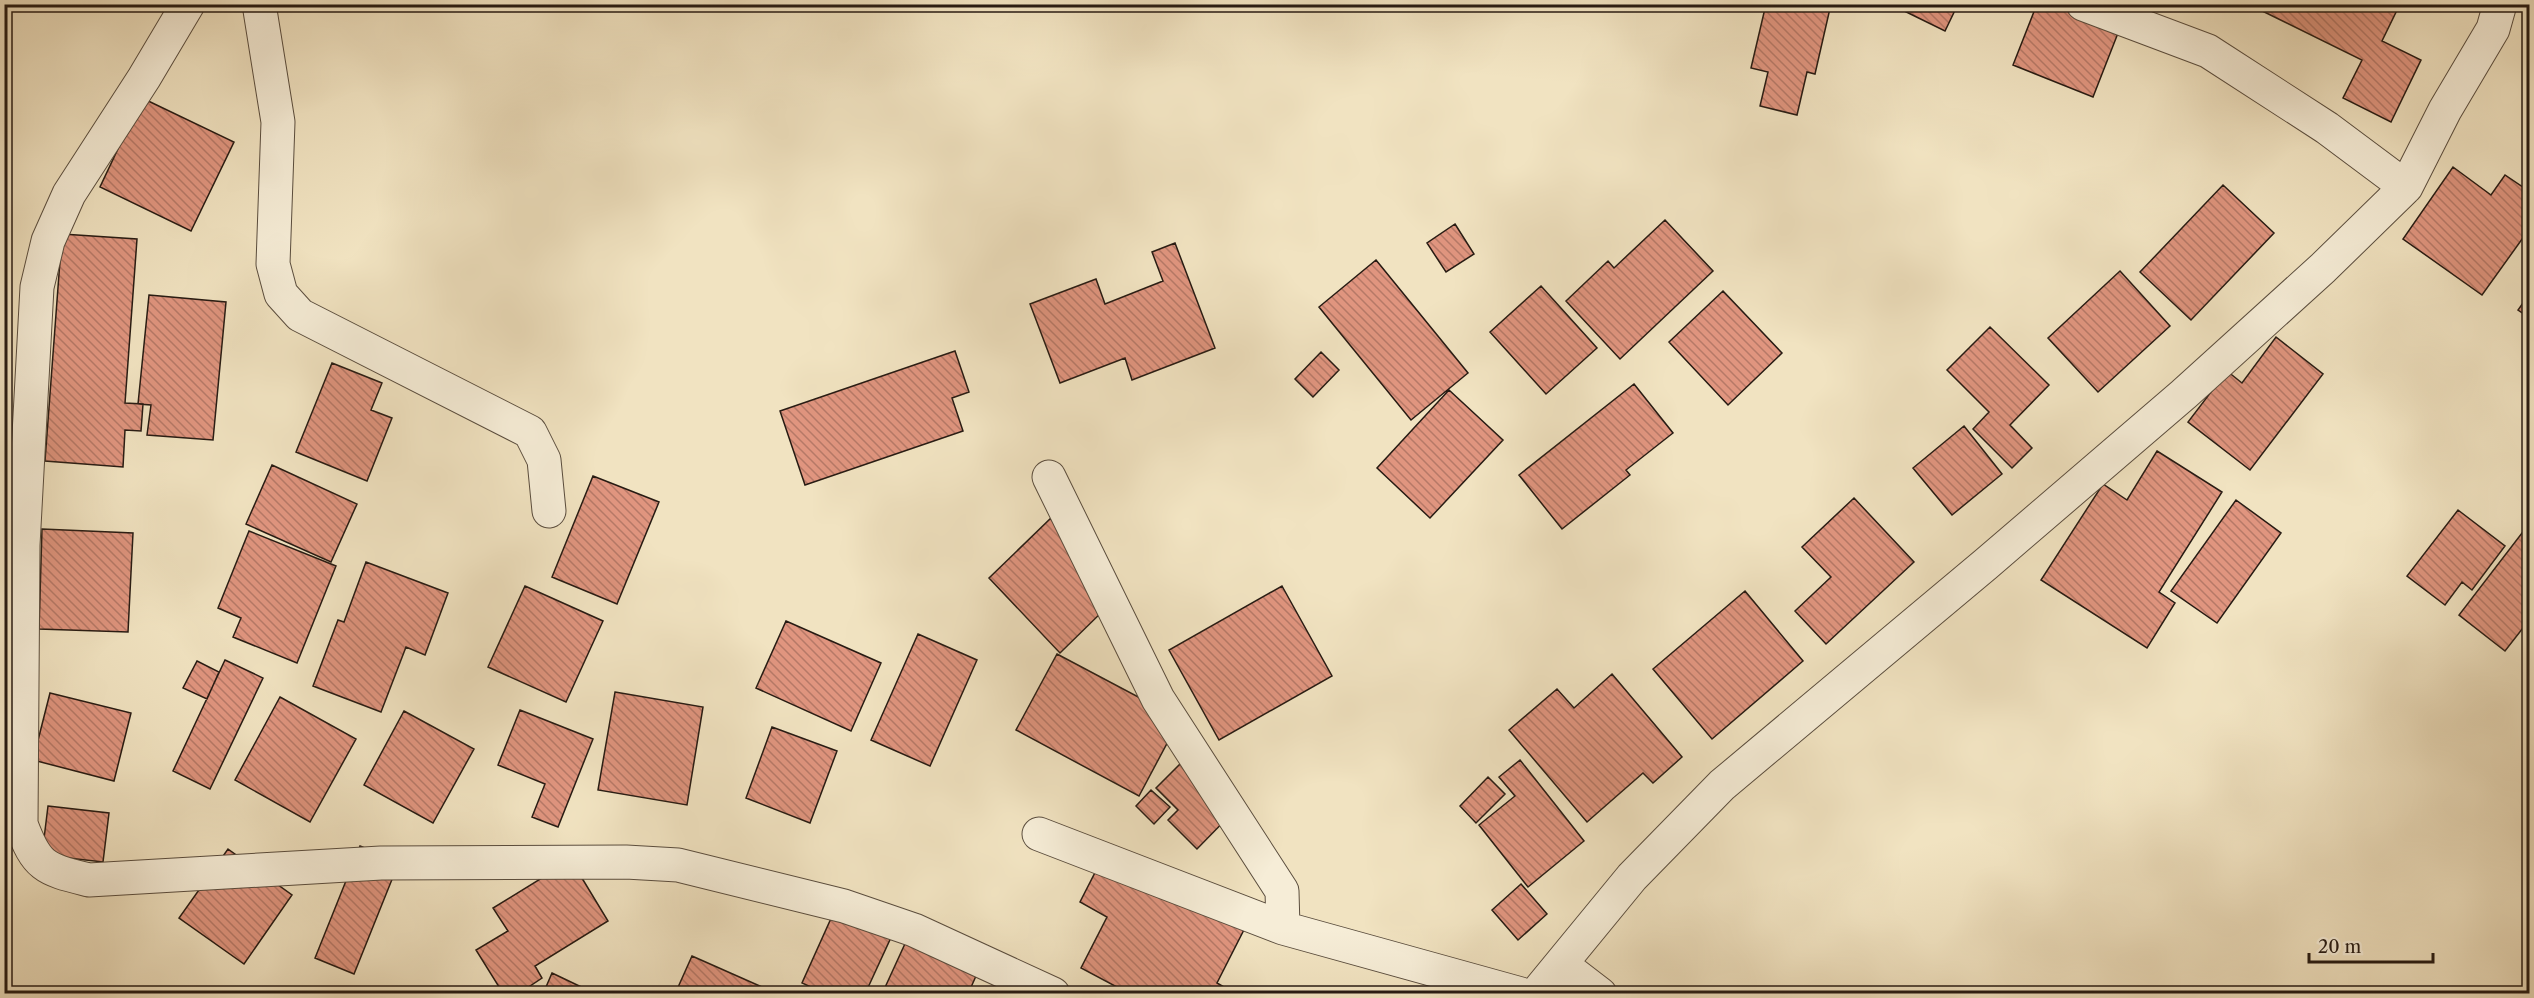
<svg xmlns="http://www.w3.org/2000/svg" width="2534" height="998" viewBox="0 0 2534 998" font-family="'Libre Caslon Text',serif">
	<defs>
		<pattern id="building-back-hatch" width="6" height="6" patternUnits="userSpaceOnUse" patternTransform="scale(1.5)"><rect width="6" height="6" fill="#e0957f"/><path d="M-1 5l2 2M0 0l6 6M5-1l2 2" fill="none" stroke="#b67967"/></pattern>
	</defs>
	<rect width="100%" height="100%" fill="#f1e3c1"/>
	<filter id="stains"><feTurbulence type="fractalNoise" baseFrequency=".00333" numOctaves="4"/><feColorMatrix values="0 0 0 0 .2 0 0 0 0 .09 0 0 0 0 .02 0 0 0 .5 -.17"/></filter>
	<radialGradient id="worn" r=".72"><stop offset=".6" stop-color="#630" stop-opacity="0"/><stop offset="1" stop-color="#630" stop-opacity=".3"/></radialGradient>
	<path fill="url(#building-back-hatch)" stroke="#271b13" stroke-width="1.5" d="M1766,4H1831L1815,74L1807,72L1797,115L1760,106L1768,72L1751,68Z
		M1890,4H1958L1945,31Z
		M2037,4H2059L2120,28L2093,97L2013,65Z
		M2248,4H2400L2382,41L2421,60L2391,122L2343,98L2362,60Z
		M142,98L234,142L191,231L100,187Z
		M2453,167L2491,195L2505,175L2530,192V228L2482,295L2403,239Z
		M2223,185L2274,233L2191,320L2140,272Z
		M1665,220L1713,271L1620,359L1566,301L1608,261L1614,268Z
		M1455,224L1474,254L1446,272L1427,243Z
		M62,234L137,239L125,403L143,404L141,431L125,430L123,467L45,461Z
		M1175,243L1215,348L1132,380L1125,358L1060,383L1030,304L1096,279L1105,304L1163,281L1152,252Z
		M1376,260L1468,373L1411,420L1319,307Z
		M2120,271L2170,326L2098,392L2048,338Z
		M1541,286L1597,348L1546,394L1490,332Z
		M1723,291L1782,353L1728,405L1669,342Z
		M2530,293V318L2518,310Z
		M149,295L226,302L213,440L147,435L151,405L138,404Z
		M1990,327L2049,385L2010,425L2032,448L2012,468L1973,429L1989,412L1947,370Z
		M2276,337L2323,374L2250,470L2188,422L2227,371L2242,383Z
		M955,351L969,392L952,398L963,431L805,485L780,411Z
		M1321,352L1339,370L1313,397L1295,379Z
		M332,363L382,383L371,410L392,418L367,481L296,452Z
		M1634,384L1673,433L1626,470L1630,475L1562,529L1519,475Z
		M1449,390L1503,440L1430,518L1377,468Z
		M1964,426L2002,474L1952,515L1913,468Z
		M2157,451L2222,492L2159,592L2175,603L2147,648L2041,580L2103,484L2127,500Z
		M272,465L357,504L331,562L246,524Z
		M593,476L659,502L617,604L552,577Z
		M1854,498L1914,562L1826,644L1795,611L1831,577L1802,547Z
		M2236,500L2281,533L2217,623L2171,591Z
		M2458,510L2505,546L2472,590L2462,582L2445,605L2407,576Z
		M1051,518L1105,609L1060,653L989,578Z
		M42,529L133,533L128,632L39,629Z
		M249,531L336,566L297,663L233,637L241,618L218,608Z
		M2522,533L2530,539V619L2505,651L2459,615Z
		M366,562L448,593L425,655L406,647L381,712L313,686L338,620L344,622Z
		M525,586L603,621L566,702L488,667Z
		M1282,586L1332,676L1219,740L1169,650Z
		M1745,591L1803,661L1712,739L1653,669Z
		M786,621L881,663L851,731L756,688Z
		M918,634L977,660L930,766L871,740Z
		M1057,654L1180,719L1139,796L1016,730Z
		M225,660L263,678L210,789L173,771Z
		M197,661L219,672L207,699L183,688Z
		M1612,674L1682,757L1653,783L1643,773L1587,822L1509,730L1557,689L1574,708Z
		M615,692L703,707L687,805L598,790Z
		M50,693L131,713L114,781L33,760Z
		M280,697L356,739L310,822L235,780Z
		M520,710L593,739L558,827L532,817L545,784L498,765Z
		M404,711L474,749L433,823L364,785Z
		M772,727L837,751L810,823L746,798Z
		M1187,757L1238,807L1197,849L1168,820L1178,810L1156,788Z
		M1520,760L1584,841L1528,887L1479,825L1515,796L1499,777Z
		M1488,777L1505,794L1476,823L1460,806Z
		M1151,790L1170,807L1154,824L1136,806Z
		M48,806L109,813L103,862L42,855Z
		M360,846L399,862L354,974L315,958Z
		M228,849L292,895L244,964L179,918Z
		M1102,859L1252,914L1217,983L1236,994H1150L1136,987L1133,994H1130L1081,968L1107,917L1080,902Z
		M571,860L608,921L535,966L542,978L518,994H495L501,990L476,950L508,931L493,908Z
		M1521,884L1547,914L1518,940L1492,910Z
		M842,894L899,920L865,994H826L802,983Z
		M909,935L980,967L968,994H882Z
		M692,956L771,991L770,994H675Z
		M552,973L596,994H543Z"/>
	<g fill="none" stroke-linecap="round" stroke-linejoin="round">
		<g stroke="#5a4d3e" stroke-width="35">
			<path id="minor" d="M188,4L144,78L69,194L48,241L37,287L23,545L21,824C37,868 45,869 89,880L381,863L626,862L678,865L844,906L914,930L1053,994
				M259,4L278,122L273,264L281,294L300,315L530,432L544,460L549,511
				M2083,4L2208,51L2327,128L2406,187L2445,110L2493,29L2500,4
				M1049,477L1158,699L1282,891L1283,928
				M1039,834L1283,928L1521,994
				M1561,964L1600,994
				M1536,994L1632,877L1722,785L1986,564L2184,394L2323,268L2406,187"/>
		</g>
		<use href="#minor" stroke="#f6edd7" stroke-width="33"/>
	</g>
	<rect width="2534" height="998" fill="none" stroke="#f1e3c1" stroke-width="24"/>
	<rect x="6" y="6" width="2522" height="986" fill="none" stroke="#271b13" stroke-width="3"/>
	<rect x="12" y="12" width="2510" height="974" fill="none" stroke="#271b13" stroke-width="1.5"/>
	<path d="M2309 953v9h124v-9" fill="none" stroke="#271b13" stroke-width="3"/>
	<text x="2318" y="953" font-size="18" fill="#271b13" stroke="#f6edd7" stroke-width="4.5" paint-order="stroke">20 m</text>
	<rect width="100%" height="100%" filter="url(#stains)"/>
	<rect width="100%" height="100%" fill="url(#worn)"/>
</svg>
